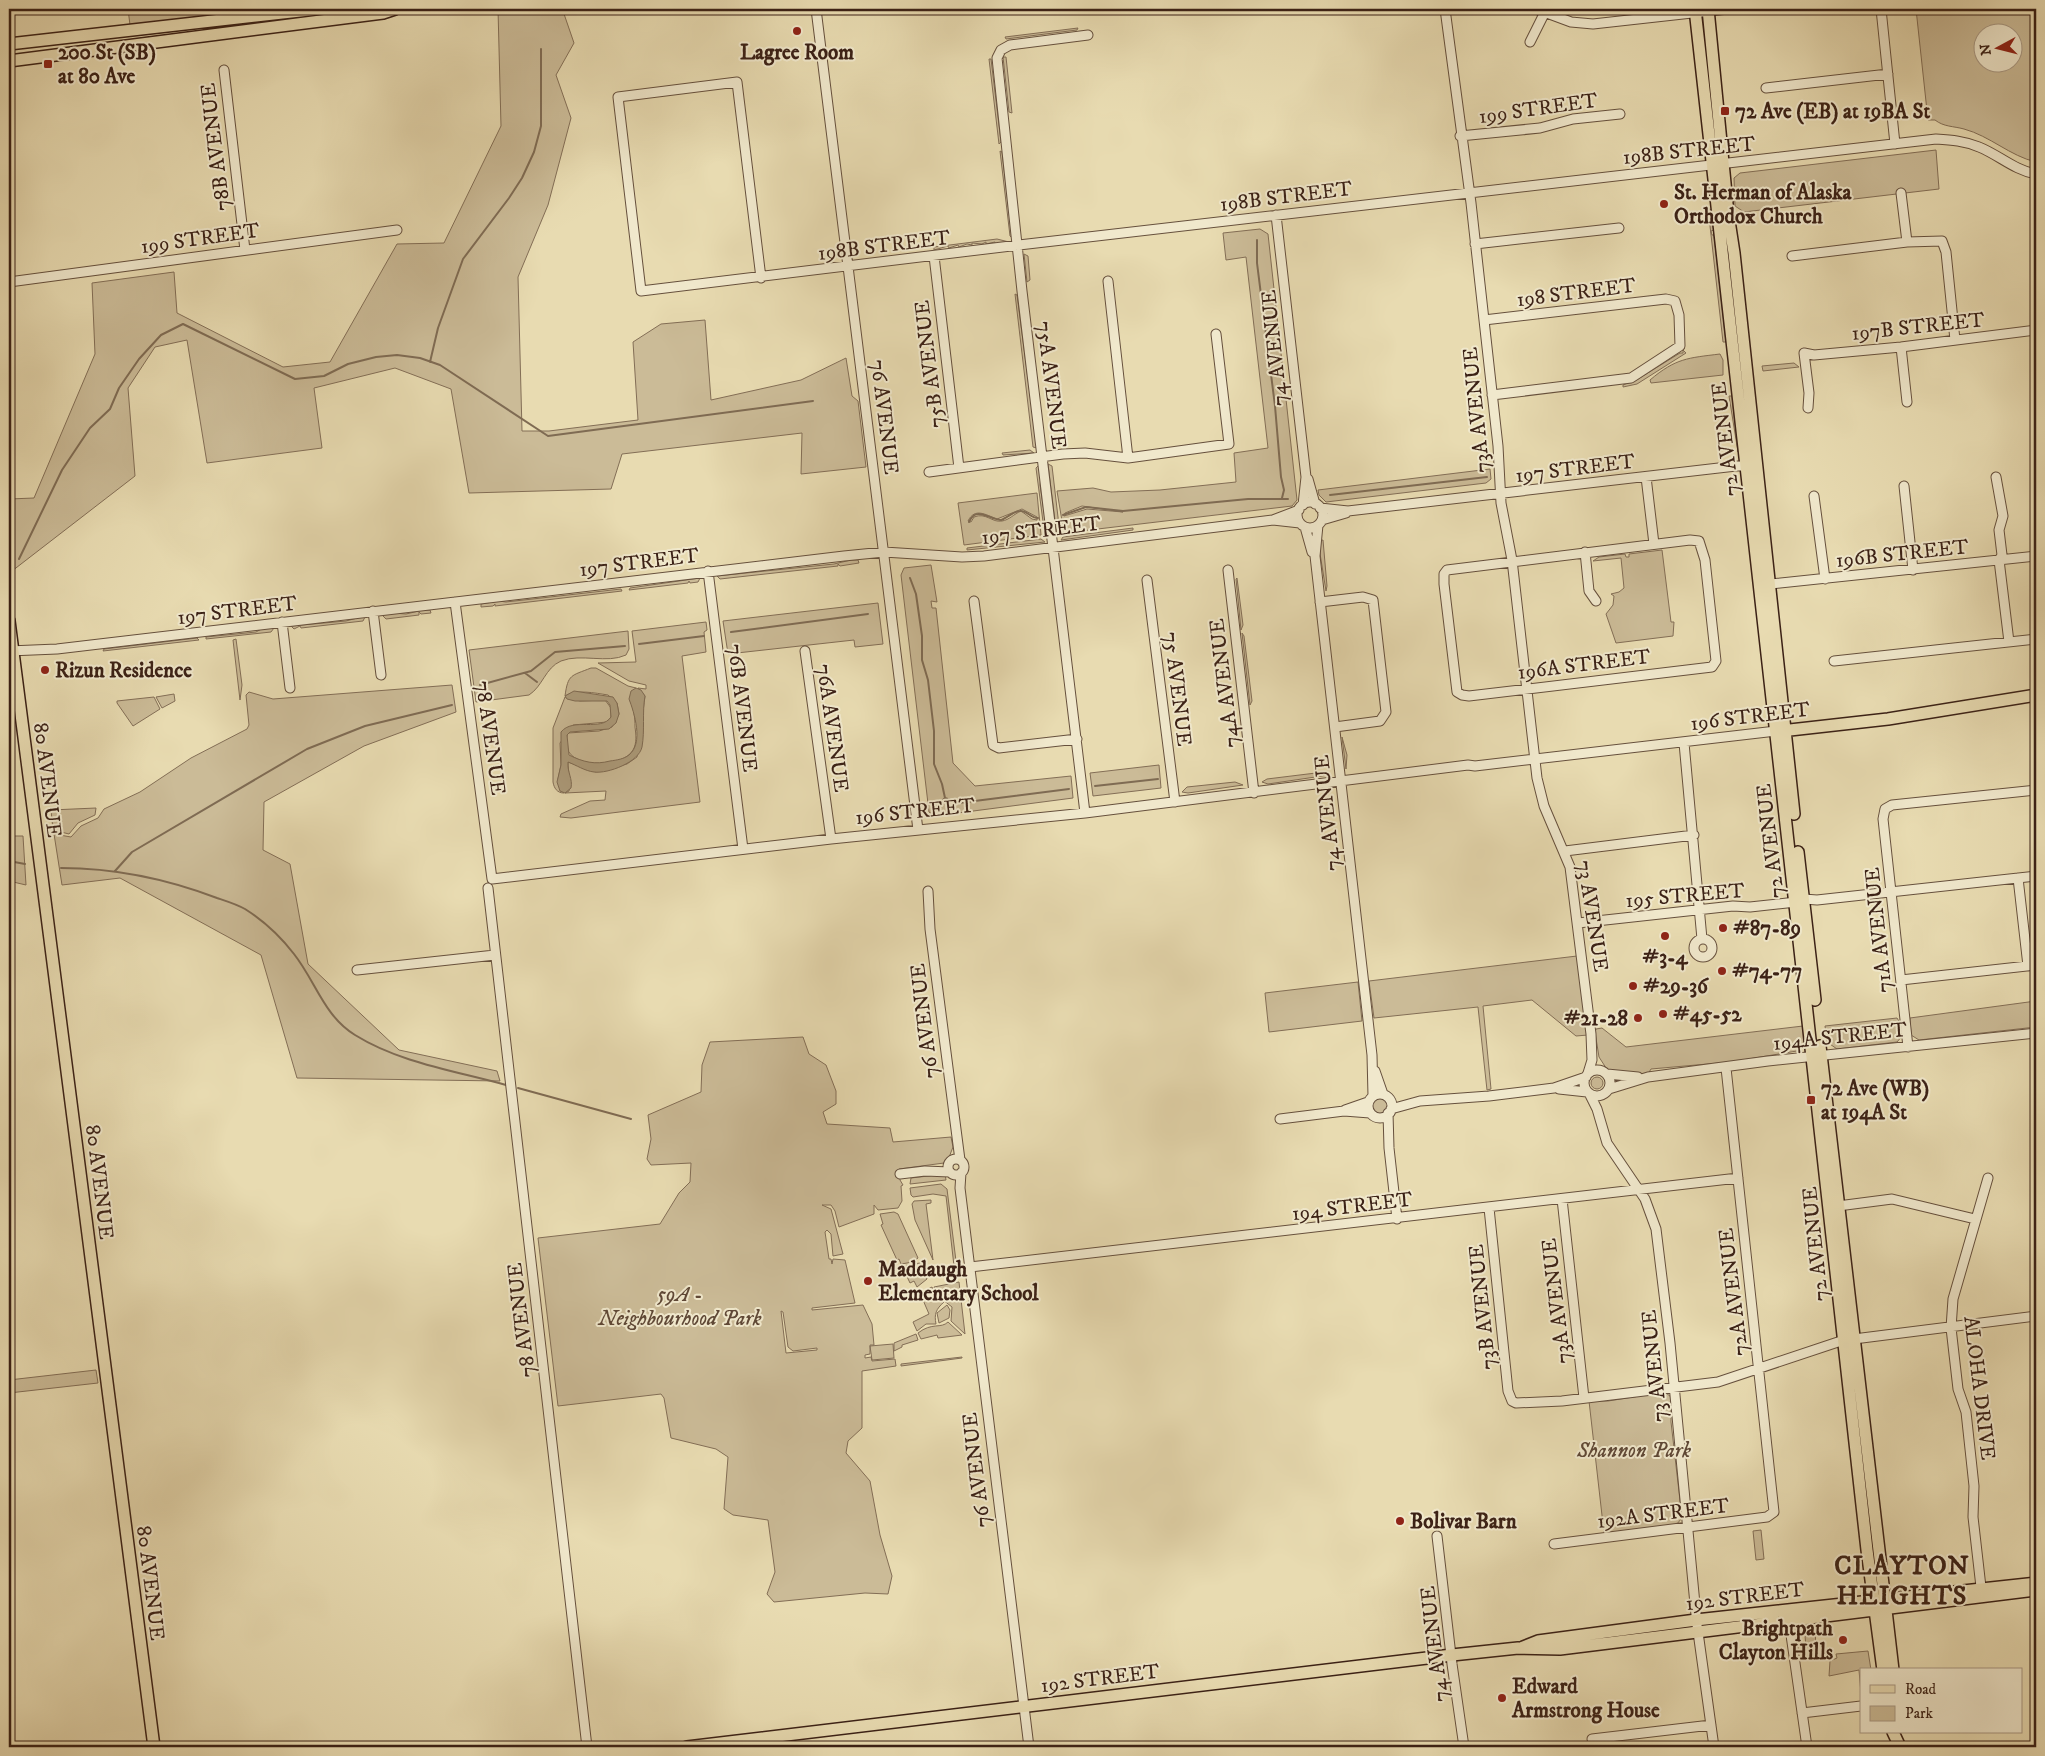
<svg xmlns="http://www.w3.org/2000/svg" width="2045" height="1756" viewBox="0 0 2045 1756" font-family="'IM FELL DW Pica',serif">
	<rect width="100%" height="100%" fill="#e8dbb1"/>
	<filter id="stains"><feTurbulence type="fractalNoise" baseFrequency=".004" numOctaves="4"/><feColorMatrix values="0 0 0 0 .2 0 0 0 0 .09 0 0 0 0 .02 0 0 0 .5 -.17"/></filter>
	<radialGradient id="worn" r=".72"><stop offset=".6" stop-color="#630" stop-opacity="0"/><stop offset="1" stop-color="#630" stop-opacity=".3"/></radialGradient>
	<path fill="#cbbb97" stroke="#836e56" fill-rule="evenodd" d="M128,9H269L130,25Z
		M498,9H558L563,11L574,43L556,75L571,118L548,205L518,277L522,431H549L638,420L633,342L661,324L705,320L711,400L801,380L846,358L852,396L858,401L866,467L801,474L802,433L622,454L611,489L469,493L451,389L395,368L314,388L322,448L207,463L187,340L155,347L128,388L135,476L12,571L9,548V499L34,498L95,354L92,283L174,272L177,313L283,367L330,362L397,244L444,243L501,126Z
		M1916,9H2036V162C2010,156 1990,136 1964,129C1953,126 1944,127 1935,120H1928ZM2012,32V62H1982V32Z
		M1078,28L1077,30L1006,39L1005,37Z
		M1003,57H1006L1012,113L1009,112Z
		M989,59H991L1001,142L999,144Z
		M1936,150L1939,189L1744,212L1735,206L1734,178L1740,173Z
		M1000,151L1002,152L1012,238L1010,236Z
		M1708,208L1711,210L1710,215L1714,230L1711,231L1712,235H1714L1726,342H1723Z
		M1260,229L1268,234L1297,500L1292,506L1064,533L1057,491L1093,488L1111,492L1160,490L1236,482L1234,453L1268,448L1246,257L1226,260L1223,233ZM1082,506L1123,512L1087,509L1064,516L1065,513Z
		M997,239L1009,242L995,244V242L986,244V242L982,244L972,243V245L967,244L959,247L958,245L949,248L948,246L934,250V247Z
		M1024,254L1028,256L1030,280L1027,282Z
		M1015,294L1017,295L1037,448L1033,447Z
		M1683,350L1686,353L1637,384L1623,387V385L1638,379L1680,353H1683Z
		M1720,354L1723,360V375L1651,383L1650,380C1676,358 1688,358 1720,354Z
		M1794,363L1799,367L1763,371L1762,366Z
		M1729,396H1732L1738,452Z
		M1030,450L1034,453L1003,455L1002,453Z
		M1048,464L1052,466L1060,534L1057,537Z
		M1039,465L1041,477L1040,485L1048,538L1045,537L1036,468Z
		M1490,469L1491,479L1486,483L1326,502L1319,495L1318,490Z
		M1037,493L1041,535L964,545L958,503ZM1022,509L1037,517V520L1032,519L1021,511C1014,514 1009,520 1002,521C992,523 986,512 974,517L971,522L968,521C975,507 986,515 997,519Z
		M1133,528V530L1061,540L1063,537Z
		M1041,539L1045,542L967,550V548Z
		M1323,540L1327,586L1326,591L1318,541Z
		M1662,550L1671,622H1674L1673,636L1616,643L1606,614L1613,605L1614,596L1611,594L1619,592L1624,588L1621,558L1593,561L1599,557L1625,554L1626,557H1629V554Z
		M851,560H858L859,563L840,566L838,564V566L720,579L717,576L834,564Z
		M931,565L937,602L931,601L932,608H936L953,763L975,786L1071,776L1073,798L935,816L929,812L901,575L904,568Z
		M700,578L698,582L690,583L689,581L688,583L629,590L630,588Z
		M1237,578L1243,625L1241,630L1236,579Z
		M621,589L622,591L495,606V604L493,606L481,607V604L499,601L506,602Z
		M878,603L883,644L855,647L854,640L728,654L723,621Z
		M423,610H430L431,613L421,614L419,612V615L386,619L382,615L393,613L406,614Z
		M361,617H365L363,621L301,628L300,626L294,629L291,626L346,621Z
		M706,622L707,630L704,632L706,652L682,656L700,802L571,818L560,817L561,814L590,801L605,800L606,791L565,793L569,791C571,781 568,773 568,762L596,772L627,764L637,757L645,696L638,688L646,689V685L629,681L598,663L636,662L632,631Z
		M263,628H274L271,632L206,639V637L256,632Z
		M628,631L629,649L626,655C607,664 581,653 561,661C545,668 543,686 529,695L476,702L469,650Z
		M1242,633L1244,636L1252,701L1250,705Z
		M197,638L199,640L103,651L104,649Z
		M236,639L242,685L240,700L233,640Z
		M591,668H596L628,686L636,688L630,701C634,710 635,717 635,727C636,735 637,743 633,750C621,771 554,770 568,733L599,731L612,727L619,714L617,703L608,695C595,693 576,689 565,696C568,674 571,676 591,668Z
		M452,685L456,712L364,746L264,802L263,850L290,864L308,964L399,1050L497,1071L500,1081L297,1078L261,955L120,878L62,885L54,834L71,837L81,826L98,818L104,809L140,792L191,758L247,729L249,725L246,695L249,692L273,699Z
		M174,694L175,701L162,708L156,697Z
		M154,697L160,709L133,726L117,703V701Z
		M565,697L580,701L605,700L611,708V717L607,722L573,725L560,743L561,765L558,779L564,793C557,793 554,788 553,782V728Z
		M1342,737L1347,755L1346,769Z
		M1159,765L1161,788L1093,796L1090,773Z
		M1324,772L1329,775L1268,784L1262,782L1267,779Z
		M1235,782L1243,785L1188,793L1182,792L1187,787Z
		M96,808L95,815L78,823L69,834L53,830L51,810Z
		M9,836H23L26,885L9,881Z
		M1577,956L1588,1035L1576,1036L1532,1000L1483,1006L1491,1089L1487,1090L1478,1007L1374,1018L1369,981Z
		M1358,982L1362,1021L1269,1032L1265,993Z
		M2036,1001V1027L1919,1040L1911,1035L1910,1018Z
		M1897,1018L1902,1026L1903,1035L1897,1042L1837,1049L1827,1042L1825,1026Z
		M1803,1026L1804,1044L1797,1051L1730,1062L1651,1069L1648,1074H1620L1608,1071L1599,1057L1595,1032L1596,1029L1602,1028L1626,1047Z
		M803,1037L809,1054L826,1065L836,1091V1104L823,1112L827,1124L890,1128L893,1142L951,1137L953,1147L948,1160L944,1163L899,1169L900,1180L903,1185L901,1186L902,1201L898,1208L878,1210L874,1205V1214L839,1227L835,1211L831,1205H822L831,1209L843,1254L833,1256L831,1234L827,1230L825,1232L829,1259H831L832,1264L833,1259L845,1260L855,1303L812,1308V1310L863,1305L872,1324L874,1345H870V1354L865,1355V1358L871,1357L872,1361L895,1359L896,1366L862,1371V1428L848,1441L846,1453L870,1481L880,1535L892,1576L888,1594L865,1593L774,1602L767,1594L775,1572L768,1520L733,1515L724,1509L728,1457L716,1449L671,1438L664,1398L661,1394L558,1406L538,1238L660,1224L679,1193L690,1182L691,1163L651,1165L647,1159L651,1139L648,1115L701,1092L702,1065L710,1042ZM781,1311L783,1312L788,1347L793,1351L817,1348V1350L786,1353Z
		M1591 1083a6 6 0 1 1 12 0a6 6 0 1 1-12 0Z
		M1370 1106a9 9 0 1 1 18 0a9 9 0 1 1-18 0Z
		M945,1174L946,1180L910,1184L911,1178Z
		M941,1184L947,1189L957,1269L945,1268L954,1266L946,1196L933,1194L913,1197L911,1195L910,1188Z
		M931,1200V1203L926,1204L933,1260L915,1220L912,1204L914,1201Z
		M894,1212L898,1214L918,1258L913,1262L901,1264L899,1259L897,1260L881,1225L883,1224L880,1214Z
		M920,1263L927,1279L917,1287L914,1281L910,1283L902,1266Z
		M959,1282L965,1334L951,1321L952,1307L938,1296L934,1287Z
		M932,1287L936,1297L944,1302C936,1309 934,1314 936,1324H926L917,1331L913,1322L929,1314L920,1293Z
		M947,1305L950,1310L949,1318L939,1323L937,1313Z
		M948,1322L962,1335L938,1338L937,1335L921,1339L918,1333C932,1322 941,1329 948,1322Z
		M916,1334L918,1340L902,1345V1347L894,1351V1343Z
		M893,1344L894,1358L872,1360L870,1346Z
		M962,1357V1358L901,1366V1364Z
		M96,1370L98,1383L9,1393V1380Z
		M1665,1392L1671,1397V1422L1682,1518L1676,1525L1604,1533L1589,1401H1608Z
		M1761,1530L1764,1559L1756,1560L1753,1531Z
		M1815,1632L1816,1645L1806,1647L1805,1636Z
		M1868,1651L1871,1670H1861V1694L1859,1670L1829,1676L1830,1661L1837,1658L1836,1654Z"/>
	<path fill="#ad9c7c" stroke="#7f6b53" d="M636,688L641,690L645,696C642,713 645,730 642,747C639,762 608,774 594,772C585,771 576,765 568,762C567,772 573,779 571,788L565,793L560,791L557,782L561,765V732C573,717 601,732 611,717L610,705L607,701H575L567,699L565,696L574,691L613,697L617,703L619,714L616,723L609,729L570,732L567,735L569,755C583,762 595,765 610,761C617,760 624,759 629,755C644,743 634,712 629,699L631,691Z"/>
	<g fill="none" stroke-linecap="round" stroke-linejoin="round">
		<path stroke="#7f6b53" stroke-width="2" d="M1257,240V263L1275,406L1281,477L1284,490L1282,498
			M430,362L438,328L463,259L509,198L522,178L534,152L541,126V49
			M1330,495L1487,477
			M1063,515L1086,507L1123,511L1248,499H1288
			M969,522C976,505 990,520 1001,520C1007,518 1014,511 1020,511C1027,510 1030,518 1038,518
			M19,559L62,470L90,428L110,409L119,388L139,359L161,335L183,324L295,379L324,376L348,364L376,357L397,355L420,358L440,365L548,436L813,401
			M910,578L916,594L922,636V660L928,680L934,731V764L942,784L945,798L959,803L1069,789
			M731,632L868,614
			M639,644L704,636
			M525,673L537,682
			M480,685L531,671L555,652L625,646
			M1095,786L1158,779
			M933,810L945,798
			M9,861L25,864
			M61,868C114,868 167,879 217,898C226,901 236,904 245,909C264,921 280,936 294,954C316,982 324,1016 355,1035C400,1063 456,1071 506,1085
			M115,871L132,852L307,749L365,726L452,705
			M518,1088L631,1119"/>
		<g stroke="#66503d" stroke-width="11">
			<path id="minor" d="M816,9L918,830
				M1445,9L1471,203L1498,446L1501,503L1512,560L1537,778L1544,806L1570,867L1591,1034L1592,1060L1588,1073
				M1536,9L1571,22L1593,24L1728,9
				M1881,9L1895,144
				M1530,42L1544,14
				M224,70L245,250
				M1766,88L1888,74
				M1460,136L1540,128L1573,119L1620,114
				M1901,193L1907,242
				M1276,215L1306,477L1303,505
				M1475,244L1619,228
				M934,256L959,468
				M1792,256L1907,242L1942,241L1946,252L1955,340
				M761,278L737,82L618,97L641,291L1019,245L1936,139C1951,140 1965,141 1979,147C1999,155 2014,170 2036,174
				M1108,281L1128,458
				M9,282L397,230
				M1484,320L1666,299L1675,301L1679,315L1680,346L1631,378L1492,395
				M1901,347L1907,402
				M1808,408L1809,393L1804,353L1814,355L1901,347L2036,330
				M929,472L1063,454L1085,453L1128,458L1229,444L1216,334
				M1646,477L1654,544
				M1996,477L2003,516L1999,530L2002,555L1999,560L2009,642
				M1308,479L1315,504
				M1904,486L1913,570
				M1814,496L1825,579
				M1297 515a13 13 0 1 1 26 0a13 13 0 1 1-26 0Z
				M1320,508L1348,511L1736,466H1747
				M1273,520L1300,523
				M1322,520L1346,513
				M1318,525L1315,556L1372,1055L1373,1096
				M1305,527L1312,552
				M1690,540L1699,541L1705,560L1716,661L1712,667L1469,696L1462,695L1457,692L1444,584V574L1447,570Z
				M1585,552L1589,591L1596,601
				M1228,570L1254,793
				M708,571L743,849
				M1147,580L1175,802
				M1771,584L2036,556
				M974,601L993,745L999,748L1077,739
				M455,602L492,879L831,839L1085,813L1468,765L1475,766L1776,731
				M1320,602L1363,597L1373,600L1386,712L1380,721L1335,727
				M373,611L381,675
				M282,622L290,688
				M9,651L57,649L844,556L884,552L962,557L984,556L1273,520L1299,510
				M805,651L831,839
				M1834,661L2036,639
				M1684,743L1702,939
				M1085,813L1022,291L997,58L1001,50L1010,45L1088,35
				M1565,851L1694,835
				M2018,878L2028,966
				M488,888L587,1747
				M928,891L930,929L960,1160
				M1804,899L1817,900L2036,876
				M1578,923L1733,906L1750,907L1796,902
				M1694 948a9 9 0 1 1 18 0a9 9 0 1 1-18 0Z
				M357,970L495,955
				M1901,980L2036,965
				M1908,1047L1883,819L1885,809L1892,805L2036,790
				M1584 1083a13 13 0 1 1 26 0a13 13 0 1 1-26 0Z
				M1375,1071L1383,1094
				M1607,1074L1638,1077
				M1559,1089L1587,1092
				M1609,1089L1648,1077L1768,1061L2036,1033
				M1589,1093L1597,1109L1607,1143L1645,1199L1656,1229L1670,1343L1697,1625L1714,1747
				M1368 1106a12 12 0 1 1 24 0a12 12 0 1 1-24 0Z
				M1391,1109L1420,1101L1489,1096L1554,1088L1586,1077
				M1345,1110L1368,1102
				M1388,1113L1389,1148L1397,1219
				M1280,1119L1344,1111L1370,1113
				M948 1167a8 8 0 1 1 16 0a8 8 0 1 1-16 0Z
				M961,1173L960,1188L1029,1747
				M900,1174L925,1171L950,1172
				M1562,1199L1584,1398
				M1838,1206L1892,1199L1975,1219
				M1489,1208L1508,1391L1512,1401L1516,1403L1562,1401L1718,1382L1844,1340
				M970,1267L1738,1178
				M1854,1339L2036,1316
				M1437,1536L1452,1664L1464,1747
				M1554,1544L1767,1517L1774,1512L1726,1068
				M1981,1587L1973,1517L1974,1486L1966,1412L1958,1389L1951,1328L1953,1299L1988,1178
				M1789,1621L1807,1747
				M1802,1713L1861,1706
				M1592,1739L1711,1725"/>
		</g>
		<g stroke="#3b2116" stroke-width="14">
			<path id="major" d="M1695,9L1867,1550L1883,1670
				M1708,9L1728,214L1734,253L1794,814
				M9,44L318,9
				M9,61L383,13L395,9
				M9,621L154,1747
				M1781,731L1888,719L2036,695
				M1798,852L1815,1000
				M1820,1046L1893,1670
				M1523,1647L1538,1641L1696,1620L2036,1583
				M1893,1732L1900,1747
				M687,1747L1452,1655L1518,1648L1560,1649L2036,1590"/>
		</g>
		<use href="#minor" stroke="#f0e8cc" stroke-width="9"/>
		<use href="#major" stroke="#e8dbb1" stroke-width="11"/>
	</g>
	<g fill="#8f2418" stroke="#f0e8cc" stroke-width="2">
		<circle cx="797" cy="31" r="5"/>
		<rect x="43" y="59" width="10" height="10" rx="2.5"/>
		<rect x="1720" y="106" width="10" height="10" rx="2.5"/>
		<circle cx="1664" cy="204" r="5"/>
		<circle cx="45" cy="670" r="5"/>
		<circle cx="1723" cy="928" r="5"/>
		<circle cx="1665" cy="936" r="5"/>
		<circle cx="1722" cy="971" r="5"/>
		<circle cx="1633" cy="986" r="5"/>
		<circle cx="1663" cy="1014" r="5"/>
		<circle cx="1638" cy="1018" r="5"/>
		<rect x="1806" y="1095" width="10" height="10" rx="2.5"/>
		<circle cx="868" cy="1281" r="5"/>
		<circle cx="1400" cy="1521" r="5"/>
		<circle cx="1843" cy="1640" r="5"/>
		<circle cx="1502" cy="1698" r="5"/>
	</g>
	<g text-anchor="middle" stroke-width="4" stroke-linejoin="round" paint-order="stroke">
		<g font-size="21" font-weight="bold" fill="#3b2116" stroke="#f0e8cc" text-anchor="start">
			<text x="58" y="59">200 St (SB)<tspan x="58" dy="24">at 80 Ave</tspan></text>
			<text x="797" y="59" text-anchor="middle">Lagree Room</text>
			<text x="1735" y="118">72 Ave (EB) at 19BA St</text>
			<text x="1674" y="199">St. Herman of Alaska<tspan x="1674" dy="24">Orthodox Church</tspan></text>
			<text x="55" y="677">Rizun Residence</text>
			<text x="1733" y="935">#87-89</text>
			<text x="1665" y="964" text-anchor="middle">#3-4</text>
			<text x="1732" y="978">#74-77</text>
			<text x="1643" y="993">#29-36</text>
			<text x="1673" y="1021">#45-52</text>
			<text x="1628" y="1025" text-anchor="end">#21-28</text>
			<text x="1821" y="1095">72 Ave (WB)<tspan x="1821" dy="24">at 194A St</tspan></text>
			<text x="878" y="1276">Maddaugh<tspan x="878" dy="24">Elementary School</tspan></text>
			<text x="1410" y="1528">Bolivar Barn</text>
			<text x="1833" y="1635" text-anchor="end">Brightpath<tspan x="1833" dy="24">Clayton Hills</tspan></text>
			<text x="1512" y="1693">Edward<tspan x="1512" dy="24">Armstrong House</tspan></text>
		</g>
		<g font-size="21" fill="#3b2116" stroke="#f0e8cc">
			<text transform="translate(1538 108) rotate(-8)" y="7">199 STREET</text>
			<text transform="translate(215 147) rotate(-97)" y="7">78B AVENUE</text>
			<text transform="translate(1689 150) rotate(-6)" y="7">198B STREET</text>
			<text transform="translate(1286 196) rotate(-7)" y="7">198B STREET</text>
			<text transform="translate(200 238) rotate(-8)" y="7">199 STREET</text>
			<text transform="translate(884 245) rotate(-7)" y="7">198B STREET</text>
			<text transform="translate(1576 292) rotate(-7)" y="7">198 STREET</text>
			<text transform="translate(1918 326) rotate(-6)" y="7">197B STREET</text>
			<text transform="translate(1274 348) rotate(-96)" y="7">74 AVENUE</text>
			<text transform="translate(929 364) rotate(-97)" y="7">75B AVENUE</text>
			<text transform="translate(1052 385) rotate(83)" y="7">75A AVENUE</text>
			<text transform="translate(1476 410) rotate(-96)" y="7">73A AVENUE</text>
			<text transform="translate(885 417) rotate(83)" y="7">76 AVENUE</text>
			<text transform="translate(1725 439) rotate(-97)" y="7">72 AVENUE</text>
			<text transform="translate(1575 468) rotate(-7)" y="7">197 STREET</text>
			<text transform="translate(1041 530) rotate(-7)" y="7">197 STREET</text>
			<text transform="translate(1902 553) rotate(-6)" y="7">196B STREET</text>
			<text transform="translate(639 562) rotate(-7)" y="7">197 STREET</text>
			<text transform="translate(237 610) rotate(-7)" y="7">197 STREET</text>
			<text transform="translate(1584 664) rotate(-7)" y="7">196A STREET</text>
			<text transform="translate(1224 683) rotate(-97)" y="7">74A AVENUE</text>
			<text transform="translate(1178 689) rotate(83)" y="7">75 AVENUE</text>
			<text transform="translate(743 708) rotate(83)" y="7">76B AVENUE</text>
			<text transform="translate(1750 716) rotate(-7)" y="7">196 STREET</text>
			<text transform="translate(833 728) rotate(82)" y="7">76A AVENUE</text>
			<text transform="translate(491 738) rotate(82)" y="7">78 AVENUE</text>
			<text transform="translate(48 780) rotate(83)" y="7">80 AVENUE</text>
			<text transform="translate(915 811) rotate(-6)" y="7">196 STREET</text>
			<text transform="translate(1327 813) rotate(-96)" y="7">74 AVENUE</text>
			<text transform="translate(1770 841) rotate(-97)" y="7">72 AVENUE</text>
			<text transform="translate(1685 895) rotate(-5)" y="7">195 STREET</text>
			<text transform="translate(1593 916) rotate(81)" y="7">73 AVENUE</text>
			<text transform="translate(1878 930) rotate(-96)" y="7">71A AVENUE</text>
			<text transform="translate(924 1021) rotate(-97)" y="7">76 AVENUE</text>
			<text transform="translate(1840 1036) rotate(-6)" y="7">194A STREET</text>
			<text transform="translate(100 1182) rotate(83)" y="7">80 AVENUE</text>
			<text transform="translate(1352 1206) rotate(-7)" y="7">194 STREET</text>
			<text transform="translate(1815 1244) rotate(-96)" y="7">72 AVENUE</text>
			<text transform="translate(1733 1292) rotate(-97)" y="7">72A AVENUE</text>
			<text transform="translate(1556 1301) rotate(-97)" y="7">73A AVENUE</text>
			<text transform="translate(1482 1307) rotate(-96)" y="7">73B AVENUE</text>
			<text transform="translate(521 1320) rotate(-97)" y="7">78 AVENUE</text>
			<text transform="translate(1654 1366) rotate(-96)" y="7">73 AVENUE</text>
			<text transform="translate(1980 1388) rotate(83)" y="7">ALOHA DRIVE</text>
			<text transform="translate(976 1470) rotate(-97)" y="7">76 AVENUE</text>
			<text transform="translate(1663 1513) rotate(-7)" y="7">192A STREET</text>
			<text transform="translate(151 1583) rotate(83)" y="7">80 AVENUE</text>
			<text transform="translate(1745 1596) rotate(-7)" y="7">192 STREET</text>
			<text transform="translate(1434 1644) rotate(-97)" y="7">74 AVENUE</text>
			<text transform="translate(1100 1678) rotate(-7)" y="7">192 STREET</text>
		</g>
		<g font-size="21" font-style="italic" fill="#5f4836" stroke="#f0e8cc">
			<text x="680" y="1301">59A -<tspan x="680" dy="24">Neighbourhood Park</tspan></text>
			<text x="1634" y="1457">Shannon Park</text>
		</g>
		<g font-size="26" font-weight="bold" letter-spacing="1" fill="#3b2116" stroke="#f0e8cc">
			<text x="1902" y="1574">CLAYTON<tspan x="1902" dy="30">HEIGHTS</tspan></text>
		</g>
	</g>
	<rect width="2045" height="1756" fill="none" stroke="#e8dbb1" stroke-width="30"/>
	<rect x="10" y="10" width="2025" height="1736" fill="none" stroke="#3b2116" stroke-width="2.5"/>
	<rect x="15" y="15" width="2015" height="1726" fill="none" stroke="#3b2116"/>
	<rect x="1860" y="1668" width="162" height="65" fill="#f0e8cc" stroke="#a89883"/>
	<rect x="1870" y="1685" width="25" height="8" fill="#e8dbb1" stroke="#a89883"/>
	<text x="1905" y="1694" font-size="15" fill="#3b2116">Road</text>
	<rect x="1870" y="1706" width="25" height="15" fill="#cbbb97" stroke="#a89883"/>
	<text x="1905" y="1718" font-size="15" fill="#3b2116">Park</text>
	<g transform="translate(1998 48) rotate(263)"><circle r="24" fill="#f0e8cc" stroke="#a89883"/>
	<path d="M0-4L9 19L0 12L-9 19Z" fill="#8f2418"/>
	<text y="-8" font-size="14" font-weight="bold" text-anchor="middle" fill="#3b2116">N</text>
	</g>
	<rect width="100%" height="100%" filter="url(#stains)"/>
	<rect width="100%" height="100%" fill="url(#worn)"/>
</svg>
